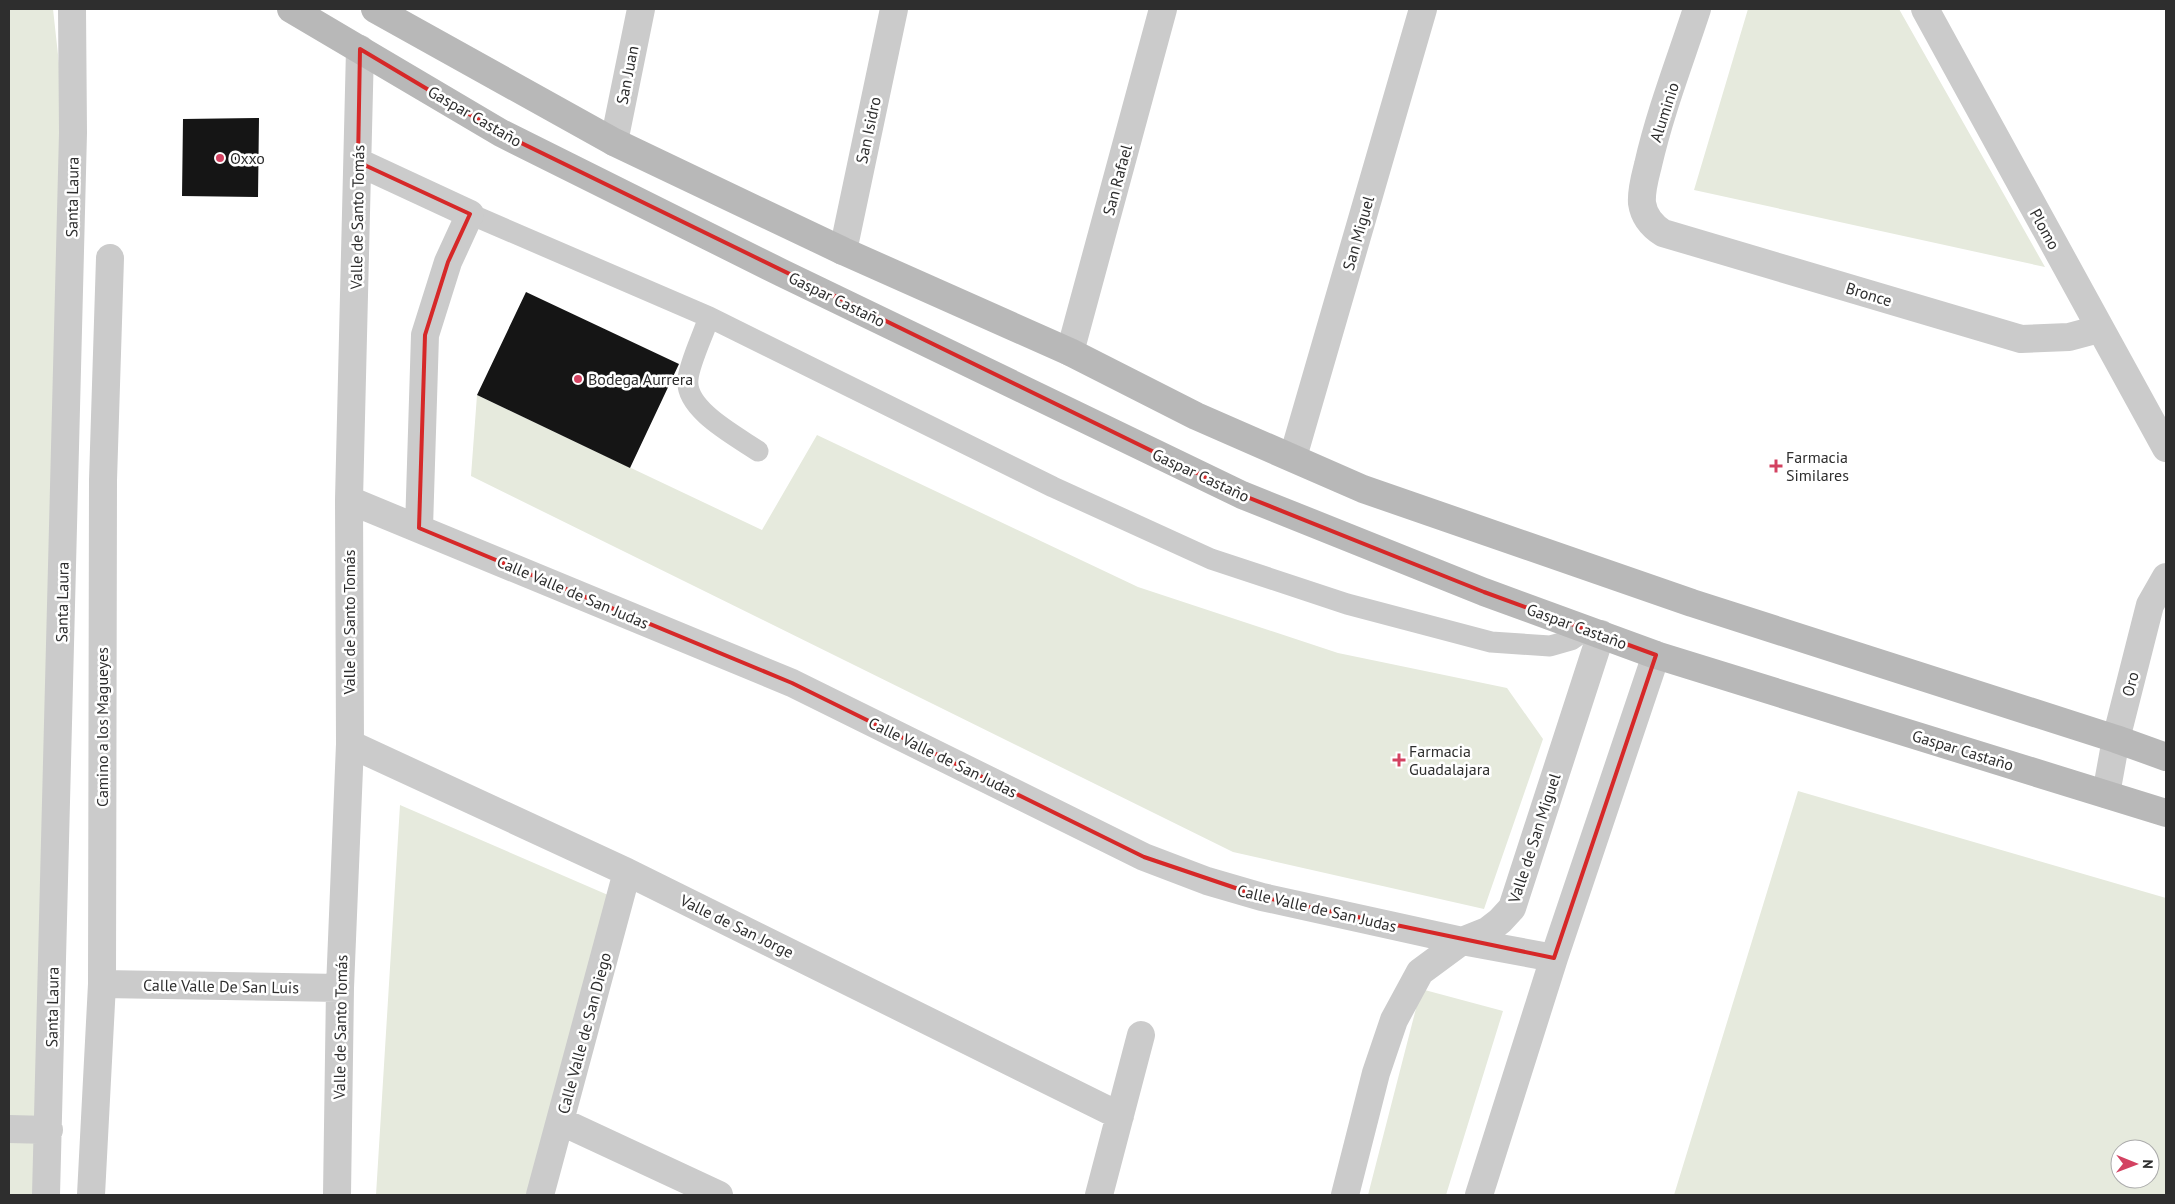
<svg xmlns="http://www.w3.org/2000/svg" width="2175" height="1204" viewBox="0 0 2175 1204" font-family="'PT Sans',sans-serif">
	<rect width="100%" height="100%" fill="#fff"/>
	<path fill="#e6eadd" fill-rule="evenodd" d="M9,9H53L68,146L37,1195H9Z
		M1748,9H1899L2045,267L1694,190Z
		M477,395L762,530L817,435L1138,587L1338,653L1507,688L1543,739L1484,909L1233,852L471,476Z
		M1798,791L2166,898V1195H1674ZM2120,1149H2150V1179H2120Z
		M400,805L608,895L531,1195H376Z
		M1421,989L1503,1011L1446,1195H1368Z"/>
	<path fill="#151515" d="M259,118L258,197L182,196L183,119Z
		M526,292L679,364L630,468L477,395Z"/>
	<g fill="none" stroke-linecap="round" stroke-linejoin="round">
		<path stroke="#cbcbcb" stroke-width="21" d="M470,214L709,317L1053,487L1211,559L1347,604L1491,642L1550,646L1571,640L1587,629
			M709,317C704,333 689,364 688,379C684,409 736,436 758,451"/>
		<path stroke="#cbcbcb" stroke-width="28" d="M1697,9C1680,61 1660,112 1648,165C1645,177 1641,190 1642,203C1644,217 1652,226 1663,233L2021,339L2069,337L2099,329
			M1925,9L2166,448
			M614,142L641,9
			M358,162L470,214L448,262L425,335L419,528
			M843,251L894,9
			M1070,352L1163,9
			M1293,457L1423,9
			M349,500L792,683L1144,857L1207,881L1262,897L1462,941L1554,958
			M350,744L627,872L1120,1116
			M2106,794L2116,739L2150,605L2166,577
			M102,984L340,988
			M560,1121L719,1195
			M9,1129L49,1130
			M46,1195L73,133L72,9
			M91,1195L102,984L103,480L110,258
			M337,1195L340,988L350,744L349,500L360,49
			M540,1195L627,872
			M1099,1195L1141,1035
			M1345,1195L1376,1073L1394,1020L1420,972L1462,941L1487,931L1500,921L1512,908L1601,634
			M1479,1195L1554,958L1656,655"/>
		<path stroke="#b8b8b8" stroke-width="28" d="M291,9L501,133L782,273L1242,495L1484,592L1656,655L2166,813
			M375,9L614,142L843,251L1070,352L1196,416L1363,489L1692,603L2116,739L2166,757"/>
	</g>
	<path fill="none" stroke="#d62828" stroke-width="4" stroke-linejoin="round" d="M360,49L501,133L1242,495L1484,592L1656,655L1554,958L1262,897L1144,857L792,683L419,528L425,335L448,262L470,214L358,162Z"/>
	<g fill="#d34261" stroke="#fff" stroke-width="2">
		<circle cx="220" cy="158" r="5"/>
		<circle cx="578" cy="379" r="5"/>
		<path d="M1773.5 458.5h5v5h5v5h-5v5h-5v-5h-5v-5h5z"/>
		<path d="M1396.5 752.5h5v5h5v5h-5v5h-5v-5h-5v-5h5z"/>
	</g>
	<g text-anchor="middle" stroke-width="5" stroke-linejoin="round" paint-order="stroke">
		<g font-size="16" fill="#2e2e2e" stroke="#fff">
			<text transform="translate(627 75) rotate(-79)" y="6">San Juan</text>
			<text transform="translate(1664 112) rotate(-72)" y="6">Aluminio</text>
			<text transform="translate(475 116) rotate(30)" y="6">Gaspar Castaño</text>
			<text transform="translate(868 130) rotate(-78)" y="6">San Isidro</text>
			<text transform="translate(1117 180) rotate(-75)" y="6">San Rafael</text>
			<text transform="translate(72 197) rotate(-89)" y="6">Santa Laura</text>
			<text transform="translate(357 217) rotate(-89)" y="6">Valle de Santo Tomás</text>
			<text transform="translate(2045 229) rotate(61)" y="6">Plomo</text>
			<text transform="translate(1358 233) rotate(-74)" y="6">San Miguel</text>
			<text transform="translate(1869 294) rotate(17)" y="6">Bronce</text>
			<text transform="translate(837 299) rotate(26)" y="6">Gaspar Castaño</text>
			<text transform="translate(1201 475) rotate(25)" y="6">Gaspar Castaño</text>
			<text transform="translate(573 592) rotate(23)" y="6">Calle Valle de San Judas</text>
			<text transform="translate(62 602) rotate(-89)" y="6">Santa Laura</text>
			<text transform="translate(349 622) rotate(-90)" y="6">Valle de Santo Tomás</text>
			<text transform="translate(1577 626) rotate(20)" y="6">Gaspar Castaño</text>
			<text transform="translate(2130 684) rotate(-76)" y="6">Oro</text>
			<text transform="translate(102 727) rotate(-90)" y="6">Camino a los Magueyes</text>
			<text transform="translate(1963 750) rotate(17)" y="6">Gaspar Castaño</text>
			<text transform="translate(943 757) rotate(26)" y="6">Calle Valle de San Judas</text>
			<text transform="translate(1534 838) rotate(-72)" y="6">Valle de San Miguel</text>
			<text transform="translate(1317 908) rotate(13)" y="6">Calle Valle de San Judas</text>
			<text transform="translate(737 926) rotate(26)" y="6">Valle de San Jorge</text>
			<text transform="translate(221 986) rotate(1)" y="6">Calle Valle De San Luis</text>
			<text transform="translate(52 1007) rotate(-89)" y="6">Santa Laura</text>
			<text transform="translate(340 1027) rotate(-89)" y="6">Valle de Santo Tomás</text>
			<text transform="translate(584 1033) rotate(-75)" y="6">Calle Valle de San Diego</text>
		</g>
		<g font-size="16" fill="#2e2e2e" stroke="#fff" text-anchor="start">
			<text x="230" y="164">Oxxo</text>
			<text x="588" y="385">Bodega Aurrera</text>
			<text x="1786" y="463">Farmacia<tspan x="1786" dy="18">Similares</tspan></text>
			<text x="1409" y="757">Farmacia<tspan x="1409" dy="18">Guadalajara</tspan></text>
		</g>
	</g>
	<rect width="2175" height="1204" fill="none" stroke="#2e2e2e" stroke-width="20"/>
	<g transform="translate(2135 1164) rotate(91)"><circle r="24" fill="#ffffff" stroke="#ababab"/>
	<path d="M0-4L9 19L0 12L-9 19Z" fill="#d34261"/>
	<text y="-8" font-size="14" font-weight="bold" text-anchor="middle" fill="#2e2e2e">N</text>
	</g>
</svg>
